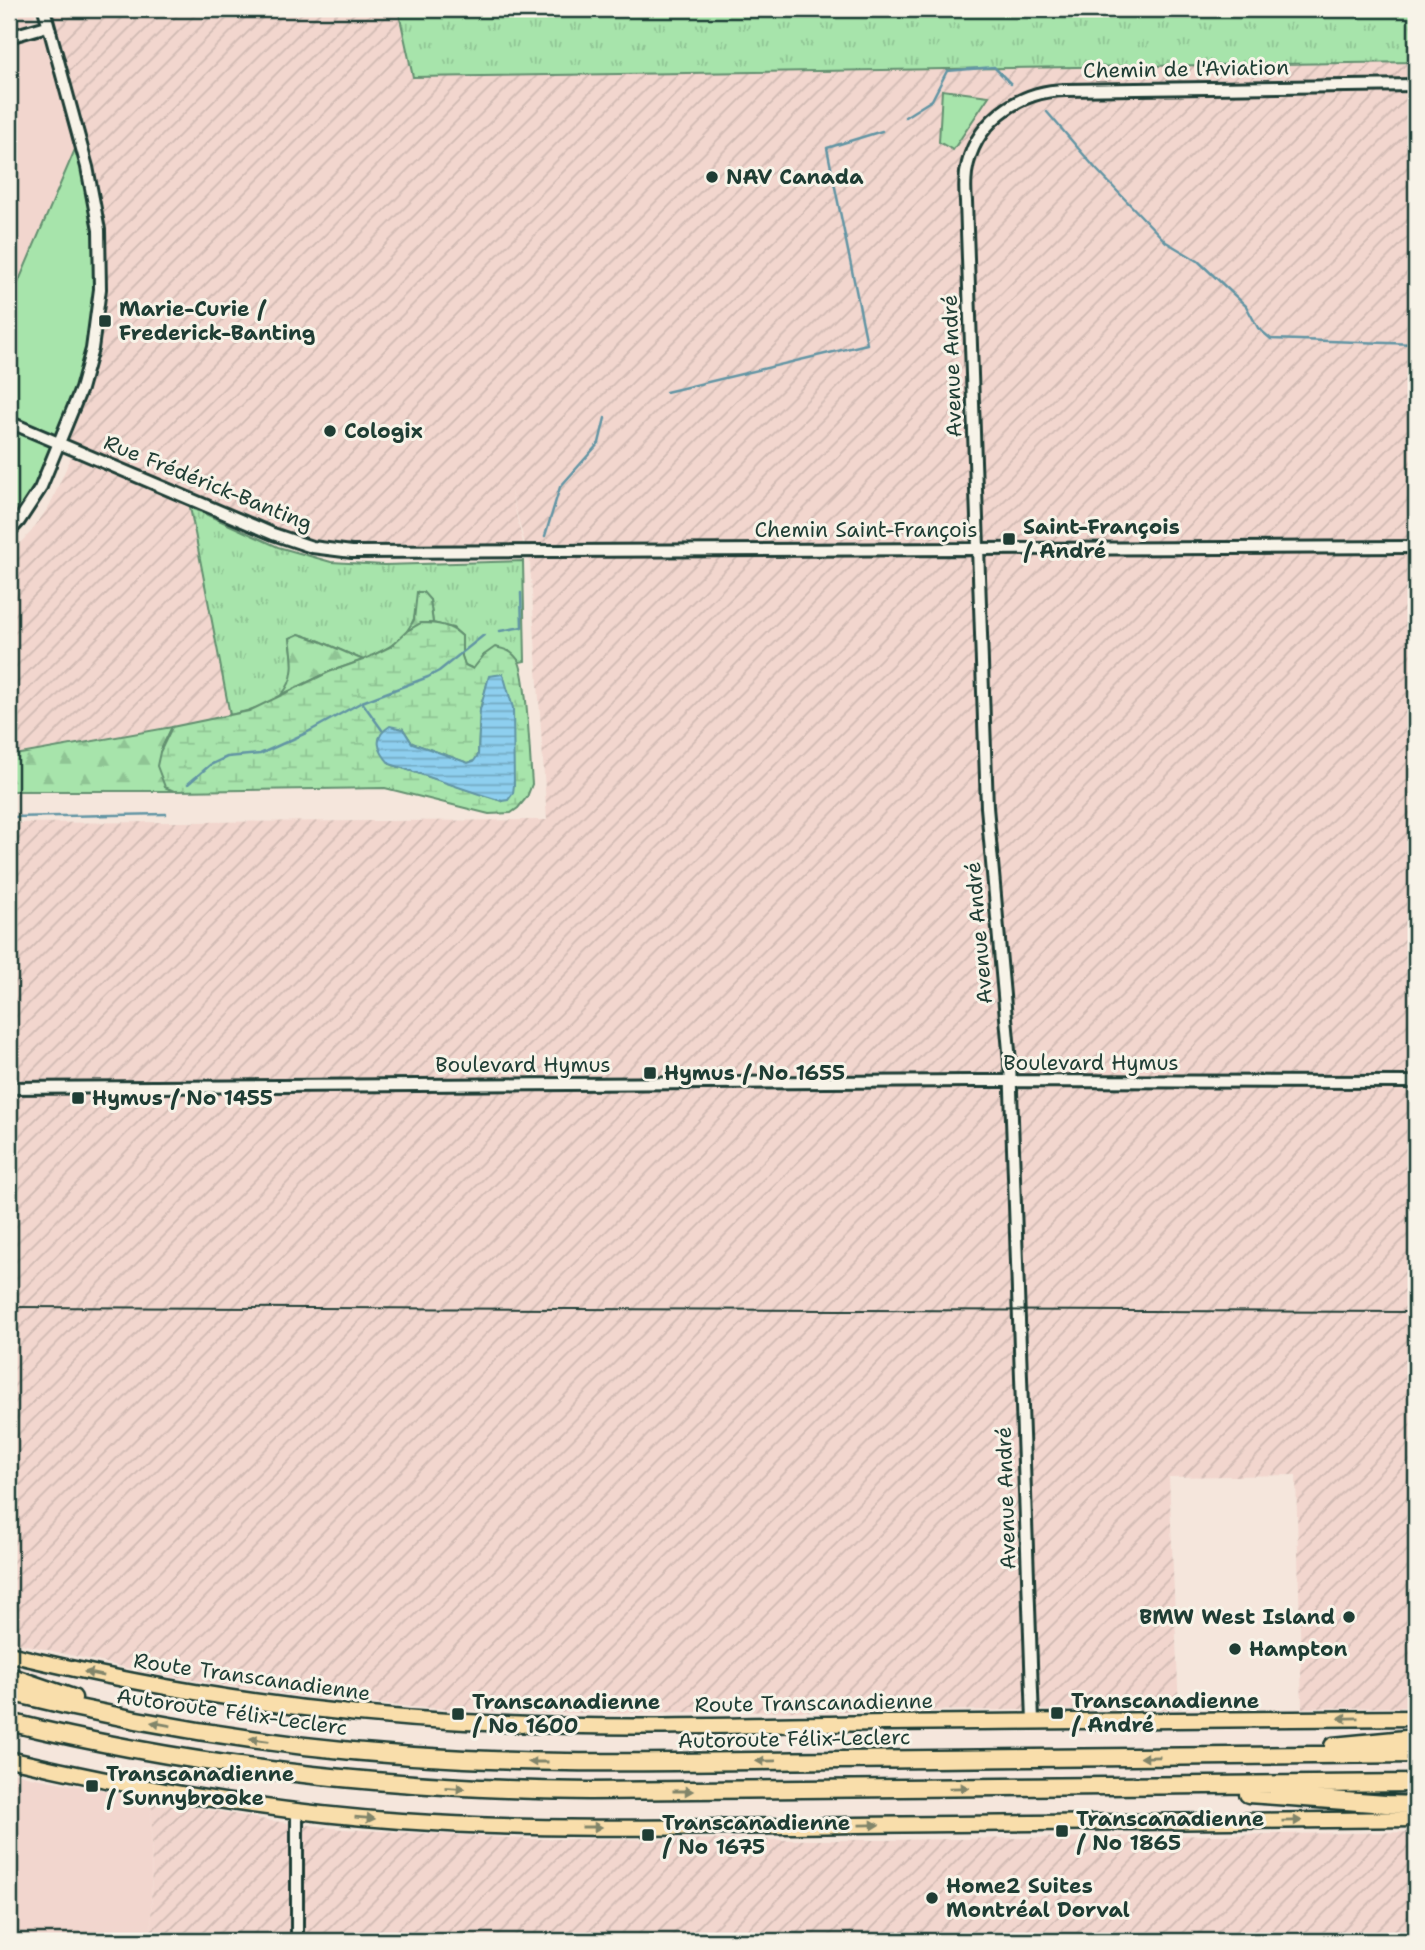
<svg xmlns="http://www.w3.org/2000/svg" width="1425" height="1950" viewBox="0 0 1425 1950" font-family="'Shantell Sans',sans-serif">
	<defs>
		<pattern id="industrial-furrows" width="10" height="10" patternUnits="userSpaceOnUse" patternTransform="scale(1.75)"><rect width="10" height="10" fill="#f2d6ce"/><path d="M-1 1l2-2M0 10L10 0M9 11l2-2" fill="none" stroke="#cfb9b2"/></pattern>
		<pattern id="grass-tufts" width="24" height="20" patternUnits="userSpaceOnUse" patternTransform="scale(1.75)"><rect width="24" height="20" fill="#a7e4ab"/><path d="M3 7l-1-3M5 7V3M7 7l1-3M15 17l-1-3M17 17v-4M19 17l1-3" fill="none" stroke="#8fc494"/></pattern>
		<pattern id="forest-firs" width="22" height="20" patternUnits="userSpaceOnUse" patternTransform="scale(1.75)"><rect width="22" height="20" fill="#a7e4ab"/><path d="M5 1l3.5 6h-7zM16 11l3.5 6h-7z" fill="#8fc494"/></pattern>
		<pattern id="wetland-marsh" width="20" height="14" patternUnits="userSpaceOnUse" patternTransform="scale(1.75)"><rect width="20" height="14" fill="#a7e4ab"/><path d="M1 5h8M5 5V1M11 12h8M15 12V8" fill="none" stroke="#8fc494"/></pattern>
		<pattern id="water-rules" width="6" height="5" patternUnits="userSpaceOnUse" patternTransform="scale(1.75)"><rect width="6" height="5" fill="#8ecfef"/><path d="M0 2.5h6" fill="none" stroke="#73a9c2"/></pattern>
	</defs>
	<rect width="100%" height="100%" fill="#f5e6dc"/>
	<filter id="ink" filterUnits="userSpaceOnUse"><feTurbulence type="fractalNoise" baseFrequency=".0143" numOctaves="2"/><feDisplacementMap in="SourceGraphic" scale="14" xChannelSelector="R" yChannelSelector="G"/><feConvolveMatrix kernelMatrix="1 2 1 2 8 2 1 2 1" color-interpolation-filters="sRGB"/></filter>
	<g filter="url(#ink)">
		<path fill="#f2d6ce" d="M9,9H38L33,18L27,23L47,26L79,140L9,304Z
			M9,1771L30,1777L152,1799L151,1941H9Z"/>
		<path fill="url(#industrial-furrows)" d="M43,9H398L413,77L1416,62V1707L1302,1708L1296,1475L1169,1477L1179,1709L530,1713L412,1707L316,1698L237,1687L149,1673L9,1641V823L547,820L530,563L510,488L525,551L312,547L59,443L99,230Z
			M71,457L190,507L230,715L172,727L9,756V554L31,532L50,505Z
			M152,1799L272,1821L343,1829L525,1839L885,1840L1416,1832V1941H151Z"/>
		<path fill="url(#grass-tufts)" stroke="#639070" stroke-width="2" d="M398,9H1416V62L413,77Z
			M190,507L278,547L331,562L384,565L523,561L525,661L520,662L509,651L484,655L474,669L465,665L462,657V636L453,628L433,623L430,600L418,592C416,601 417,613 413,621C405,642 382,651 363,660L320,641L299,634L290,638C292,653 296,673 289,687C281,702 246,712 230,715Z"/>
		<path fill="url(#forest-firs)" stroke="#639070" stroke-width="2" d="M417,592H423L430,600L433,623H421L407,631L414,620Z
			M299,634L320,641L363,660L329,672L281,695C297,679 293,658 290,638Z
			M172,727L160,752L165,787L174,791H9V756Z"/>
		<path fill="url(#wetland-marsh)" stroke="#639070" stroke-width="2" fill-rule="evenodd" d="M421,623C437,623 450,625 462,636V656L465,665L473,669L484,655L495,647C505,649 512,651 518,660C527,674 530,762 532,784L527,797L518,808L511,813L489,814L385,788L174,791L165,787L157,766L160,752L172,727L249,711L329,672L363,660L390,647L407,631ZM503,674L502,801L390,764L403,729L412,743L468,763L475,761L478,755L480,710L489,677Z"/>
		<path fill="#a7e4ab" stroke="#639070" stroke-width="2" d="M942,90L989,96L953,150L939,142Z
			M79,140L99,230L93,340L40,488L9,532V304Z"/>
		<path fill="url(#water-rules)" stroke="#6295a4" stroke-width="2" d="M503,674L513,708L514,785L513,793L508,800L502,801L479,794L390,764C378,751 372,737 390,726L403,729L412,743L468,763L474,761L478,755L480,710L489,676Z"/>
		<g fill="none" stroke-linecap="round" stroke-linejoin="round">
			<path stroke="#6295a4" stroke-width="2.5" d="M1047,112L1096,169L1166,242L1198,261L1246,306L1258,328L1271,339L1416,344
				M905,117L932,100L947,71L994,67L1011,84
				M666,392L867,344L827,148L882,131
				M545,536L560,487L599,443L605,418
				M500,631L522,627L521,593
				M362,702L382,730
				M188,784L210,765L227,757L260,754L306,733L362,702L428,677L439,671L484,635
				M9,817L166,814"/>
			<g stroke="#1f3d34" stroke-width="16">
				<path id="minor" d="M9,37L47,26
					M9,422L273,534L312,547L352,552L1416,547
					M9,532L19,521L40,489L81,389L92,349L100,289L99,230L87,167L44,9
					M9,1088L973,1081L1416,1082
					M1033,1721L1010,1062L987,807L966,201C965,192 965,182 966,173C973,124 1017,91 1065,90L1416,85
					M297,1941V1811"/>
			</g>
			<g stroke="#1f3d34" stroke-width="19">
				<path id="major" d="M9,1654C159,1690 310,1714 465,1722C604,1730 744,1725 884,1723C1061,1721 1239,1719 1416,1718
					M9,1759C138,1789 269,1812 401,1821C552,1832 704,1827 855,1825C1042,1823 1229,1821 1416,1819"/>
			</g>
			<g stroke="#1f3d34" stroke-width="21">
				<path id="highway" d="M9,1676L73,1698
					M9,1692C158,1729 311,1752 465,1759C590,1765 716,1761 841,1760C1033,1758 1225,1756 1416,1754
					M9,1722C199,1769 393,1789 589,1791L1416,1783
					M1333,1746L1416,1738
					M1248,1794L1386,1804L1416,1805"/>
			</g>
			<use href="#minor" stroke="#f7f3e8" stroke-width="10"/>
			<use href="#major" stroke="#f9deab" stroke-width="14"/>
			<use href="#highway" stroke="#f9deab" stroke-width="16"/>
			<path stroke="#1f3d34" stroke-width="2" d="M9,1307L1416,1312"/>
		</g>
		<defs><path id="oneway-solid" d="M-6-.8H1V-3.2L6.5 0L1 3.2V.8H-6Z" transform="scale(1.75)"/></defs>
		<g fill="#81856a">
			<use href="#oneway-solid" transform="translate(94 1674) rotate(-168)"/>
			<use href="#oneway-solid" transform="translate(1348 1718) rotate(179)"/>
			<use href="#oneway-solid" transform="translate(161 1724) rotate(-170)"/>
			<use href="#oneway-solid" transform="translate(259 1740) rotate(-172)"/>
			<use href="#oneway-solid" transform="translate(1150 1757) rotate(179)"/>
			<use href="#oneway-solid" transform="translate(766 1761) rotate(179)"/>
			<use href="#oneway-solid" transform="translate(538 1762) rotate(-180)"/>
			<use href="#oneway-solid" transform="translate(455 1788) rotate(3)"/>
			<use href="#oneway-solid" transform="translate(959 1788) rotate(-1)"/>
			<use href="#oneway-solid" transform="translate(683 1791)"/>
			<use href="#oneway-solid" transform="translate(365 1818) rotate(5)"/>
			<use href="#oneway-solid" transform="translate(1292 1821) rotate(-1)"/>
			<use href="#oneway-solid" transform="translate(869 1825) rotate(-1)"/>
			<use href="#oneway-solid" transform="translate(592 1827)"/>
		</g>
	</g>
	<g fill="#1f3d34" stroke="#f7f3e8" stroke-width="2.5">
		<circle cx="712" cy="177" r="7"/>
		<rect x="98" y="314" width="14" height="14" rx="3.5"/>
		<circle cx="330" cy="431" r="7"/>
		<rect x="1002" y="532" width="14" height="14" rx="3.5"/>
		<rect x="643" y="1066" width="14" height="14" rx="3.5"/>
		<rect x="71" y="1091" width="14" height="14" rx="3.5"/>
		<circle cx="1349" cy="1617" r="7"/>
		<circle cx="1235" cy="1649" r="7"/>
		<rect x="1050" y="1706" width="14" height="14" rx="3.5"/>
		<rect x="451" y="1707" width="14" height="14" rx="3.5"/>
		<rect x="85" y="1779" width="14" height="14" rx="3.5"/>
		<rect x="1055" y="1824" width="14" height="14" rx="3.5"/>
		<rect x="641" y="1828" width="14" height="14" rx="3.5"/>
		<circle cx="932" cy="1898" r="7"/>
	</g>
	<g text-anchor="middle" stroke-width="6" stroke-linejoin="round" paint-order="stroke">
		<g font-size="21" fill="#1f3d34" stroke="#f7f3e8">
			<text transform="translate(1186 69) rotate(-1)" y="7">Chemin de l'Aviation</text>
			<text transform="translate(952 366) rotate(-92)" y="7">Avenue André</text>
			<text transform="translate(208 483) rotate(22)" y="7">Rue Frédérick-Banting</text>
			<text x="866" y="537">Chemin Saint-François</text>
			<text transform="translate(979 933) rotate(-95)" y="7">Avenue André</text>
			<text x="1091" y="1070">Boulevard Hymus</text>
			<text x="523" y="1072">Boulevard Hymus</text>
			<text transform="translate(1006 1498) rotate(-92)" y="7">Avenue André</text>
			<text transform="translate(252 1677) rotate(8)" y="7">Route Transcanadienne</text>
			<text transform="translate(814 1703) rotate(-1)" y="7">Route Transcanadienne</text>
			<text transform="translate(232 1712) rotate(8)" y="7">Autoroute Félix-Leclerc</text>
			<text transform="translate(794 1739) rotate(-1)" y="7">Autoroute Félix-Leclerc</text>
		</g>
		<g font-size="21" font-weight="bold" fill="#1f3d34" stroke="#f7f3e8" text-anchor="start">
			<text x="726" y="184">NAV Canada</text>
			<text x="119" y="316">Marie-Curie /<tspan x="119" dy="24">Frederick-Banting</tspan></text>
			<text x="344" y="438">Cologix</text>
			<text x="1023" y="534">Saint-François<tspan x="1023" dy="24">/ André</tspan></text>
			<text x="664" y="1080">Hymus / No 1655</text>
			<text x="92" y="1105">Hymus / No 1455</text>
			<text x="1335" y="1624" text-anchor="end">BMW West Island</text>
			<text x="1249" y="1656">Hampton</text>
			<text x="1071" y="1708">Transcanadienne<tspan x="1071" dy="24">/ André</tspan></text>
			<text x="472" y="1709">Transcanadienne<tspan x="472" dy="24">/ No 1600</tspan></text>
			<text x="106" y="1781">Transcanadienne<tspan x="106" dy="24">/ Sunnybrooke</tspan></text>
			<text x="1076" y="1826">Transcanadienne<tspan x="1076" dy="24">/ No 1865</tspan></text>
			<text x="662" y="1830">Transcanadienne<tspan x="662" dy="24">/ No 1675</tspan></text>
			<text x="946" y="1893">Home2 Suites<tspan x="946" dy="24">Montréal Dorval</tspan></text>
		</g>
	</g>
	<rect width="1425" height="1950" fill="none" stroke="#f7f3e8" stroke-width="35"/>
	<rect x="18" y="18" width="1390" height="1915" fill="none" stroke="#1f3d34" stroke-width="2.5" filter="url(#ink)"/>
</svg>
